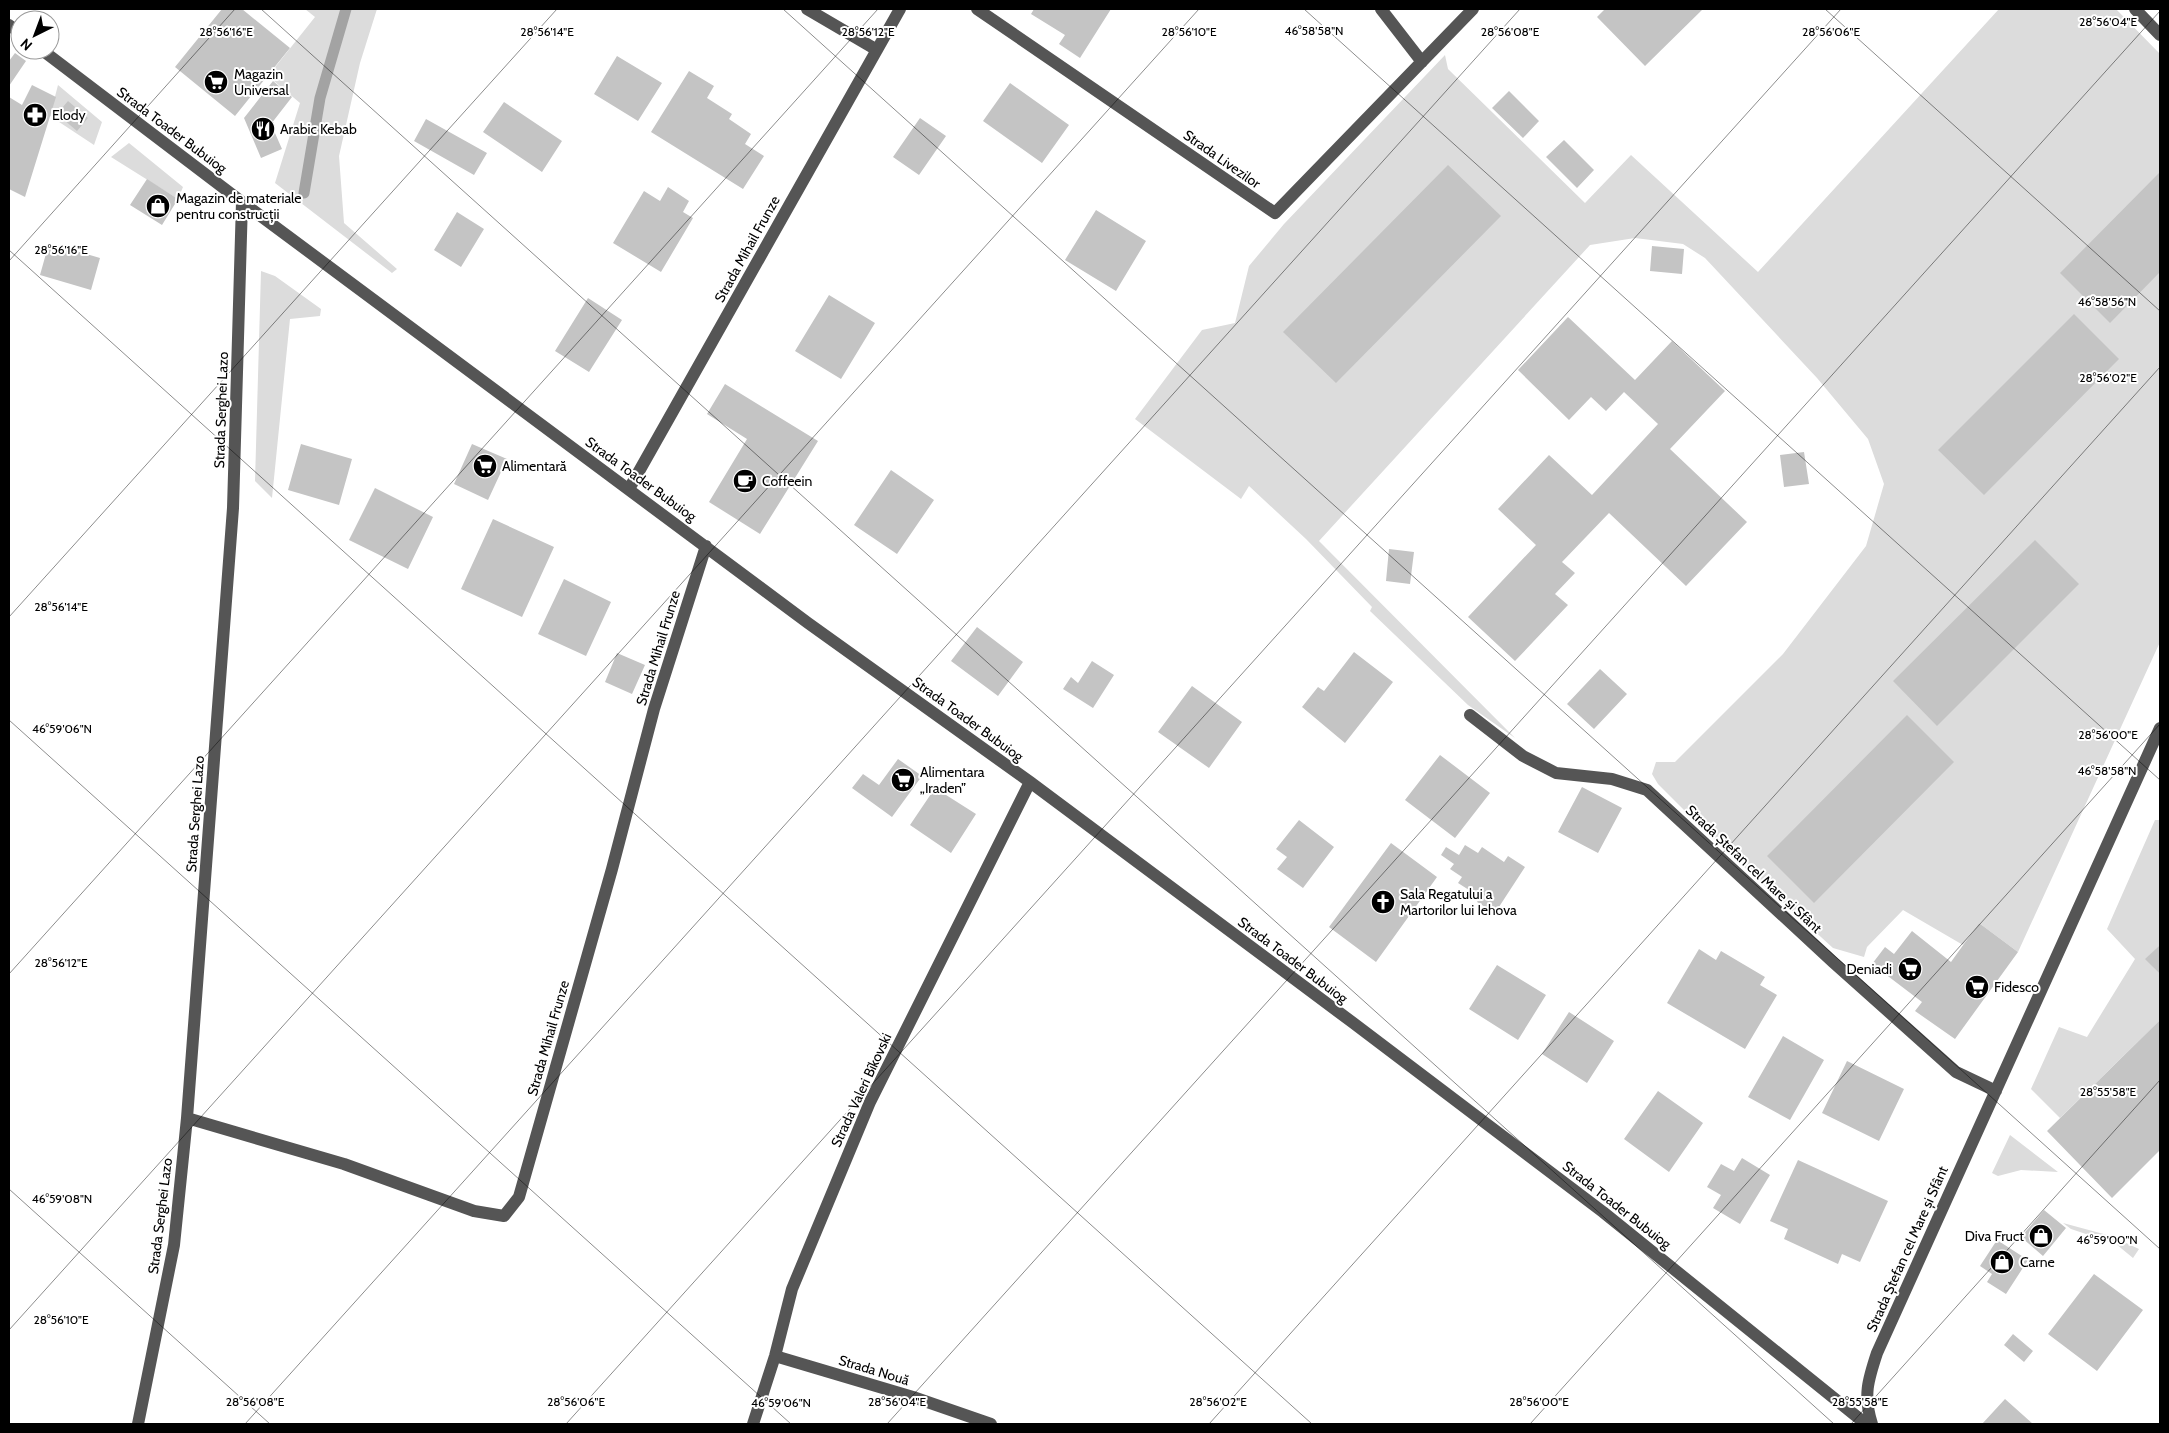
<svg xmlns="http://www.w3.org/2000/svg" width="2169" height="1433" viewBox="0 0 2169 1433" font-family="Cabin,sans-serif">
	<rect width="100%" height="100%" fill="#fff"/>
	<path fill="#dcdcdc" d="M305,9H377L360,63L339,156L344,223L397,269L392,273L275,183L300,103L268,76L315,17Z
		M1999,9H2116L2160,54V642L2018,952L1979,923L1963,945L1903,910L1867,947L1864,957L1833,948L1707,833L1658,784L1652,774L1656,762H1675L1783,654L1866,546L1884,484L1868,439L1817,378L1705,258L1683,244L1635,238L1590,245L1319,541L1515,738L1468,705L1370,611L1372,607L1306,539L1249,486L1241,499L1135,419L1202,330L1235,323L1249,266L1284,224L1445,55L1448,69L1585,203L1631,155L1758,272Z
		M58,85L102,122L94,145L50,116Z
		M129,143L183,187L178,199L111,157Z
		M261,271L275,276L321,309L320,316L290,319L272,498L255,481Z
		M2155,820H2160V945L2146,959L2160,974V1020L2060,1118L2031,1089L2059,1027L2087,1037L2135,959L2107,929Z
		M2010,1135L2058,1172L2021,1170L1998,1176L1992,1173Z
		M2063,1223L2111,1236L2139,1249L2133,1258L2116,1244L2071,1229Z"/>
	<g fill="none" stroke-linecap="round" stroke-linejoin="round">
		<path stroke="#a3a3a3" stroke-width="11" d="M304,193L320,98L346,9"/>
	</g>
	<path fill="#c4c4c4" d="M222,9H242L290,48L235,116L175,67Z
		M1034,9H1111L1080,58L1059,44L1065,35L1031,14Z
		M1605,9H1703L1645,66L1597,17Z
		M15,53L26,61L9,86V61Z
		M617,56L662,83L638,121L594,94Z
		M689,71L714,86L707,98L732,114L729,119L751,134L745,144L764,156L743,189L651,132Z
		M273,81L292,97L271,124L282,149L261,158L244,118Z
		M1010,83L1069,125L1042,163L983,121Z
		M32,85L56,97L25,197L9,189V97L22,105Z
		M1509,91L1539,121L1523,138L1492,108Z
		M68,101L88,118L77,131L57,114Z
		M504,102L562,141L542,172L483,132Z
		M920,118L946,136L919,175L893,157Z
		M426,119L487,153L474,175L414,141Z
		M1564,140L1594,170L1577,188L1546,157Z
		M1448,165L1501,216L1336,383L1283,332Z
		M2160,172V272L2110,323L2060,273Z
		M147,179L178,199L162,225L130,205Z
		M668,187L689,201L683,212L693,218L661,272L613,243L644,191L660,201Z
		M1096,210L1146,241L1116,291L1065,260Z
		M457,212L484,229L461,267L434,250Z
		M49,243L100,258L91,290L40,275Z
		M1652,246L1684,249L1682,274L1650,271Z
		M829,295L875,323L841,379L795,351Z
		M588,298L622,320L589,372L555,351Z
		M2074,314L2119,359L1984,495L1938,450Z
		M1568,317L1635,380L1672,341L1725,391L1670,449L1747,522L1686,586L1609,513L1562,562L1575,573L1555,594L1568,605L1515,661L1468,617L1536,545L1498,509L1549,455L1592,495L1658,424L1624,392L1606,411L1591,397L1569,420L1518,370Z
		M725,384L818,441L760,534L709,502L747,439L707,414Z
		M301,444L352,459L339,505L288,490Z
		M472,444L507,459L488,500L454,484Z
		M1804,452L1809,484L1784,487L1780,455Z
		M891,470L934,500L897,554L854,525Z
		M375,488L433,517L408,569L349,540Z
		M493,519L554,547L522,617L461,589Z
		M2035,540L2079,584L1937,726L1893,681Z
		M1389,549L1414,552L1410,584L1386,581Z
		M564,579L611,602L586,656L538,634Z
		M977,627L1023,662L998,696L951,661Z
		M1354,652L1393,682L1345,743L1302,707L1318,687L1324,691Z
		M617,653L645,665L632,694L605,682Z
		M1092,661L1114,675L1093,708L1063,689L1071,677L1078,683Z
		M1600,669L1627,694L1594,729L1567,704Z
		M1192,686L1242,722L1209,768L1158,732Z
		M1907,715L1954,762L1814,903L1767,856Z
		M1440,755L1490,793L1455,838L1405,800Z
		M898,759L922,776L892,817L852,788L863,774L879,785Z
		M1582,787L1622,808L1598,853L1558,832Z
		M935,788L976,814L951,853L910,825Z
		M1299,820L1334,847L1303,888L1277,869L1287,857L1276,849Z
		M1391,843L1437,877L1376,962L1329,927Z
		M1465,845L1478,853L1482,847L1504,862L1508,856L1525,867L1495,913L1477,902L1480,897L1458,883L1462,877L1450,869L1454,864L1441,855L1446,847L1459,855Z
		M1979,923L2018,952L1955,1039L1915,1011L1922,1002L1872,964L1885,947L1894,954L1912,931L1951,962Z
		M2160,945V974L2145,959Z
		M1699,949L1716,960L1721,951L1765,977L1760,985L1777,995L1745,1049L1667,1003Z
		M1497,965L1546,995L1518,1040L1469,1009Z
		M1569,1012L1614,1041L1587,1083L1542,1054Z
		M2160,1020V1150L2112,1198L2047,1131Z
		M1783,1036L1824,1060L1790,1120L1748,1097Z
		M1847,1061L1904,1089L1879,1141L1822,1113Z
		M1658,1091L1703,1123L1669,1172L1624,1139Z
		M1742,1158L1770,1175L1740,1224L1713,1208L1721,1195L1707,1187L1721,1164L1734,1171Z
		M1798,1160L1888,1201L1860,1262L1842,1254L1838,1264L1784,1239L1788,1229L1770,1221Z
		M2044,1210L2066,1228L2043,1256L2021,1237Z
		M1997,1240L2028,1260L2006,1294L1987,1282L1992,1274L1980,1266Z
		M2094,1274L2143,1310L2097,1371L2048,1334Z
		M2013,1334L2033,1351L2024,1362L2004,1345Z
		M2005,1399L2033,1424H1982Z"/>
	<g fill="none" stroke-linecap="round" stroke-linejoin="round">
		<path stroke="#555" stroke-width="12" d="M807,9L877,50
			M977,9L1275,213L1473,9
			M1381,9L1422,62
			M2135,9L2160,35
			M9,25L20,33
			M42,50L242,202L808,623L1030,782L1352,1022L1603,1212L1866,1424
			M629,489L900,9
			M1470,715L1523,756L1556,773L1612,779L1647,790L1833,962L1956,1072L1996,1091
			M187,1118L344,1164L474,1211L504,1216L519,1197L612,869L654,709L706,546
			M775,1356L913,1397L991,1424
			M138,1424L174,1245L187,1118L233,508L242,202
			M753,1424L775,1356L792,1289L870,1102L1030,782
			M1872,1424C1863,1396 1868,1380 1877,1353L2160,728"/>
	</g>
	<path fill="none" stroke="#000" stroke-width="1" stroke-opacity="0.45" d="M261,9L1834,1424M783,9L2160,1249M1304,9L2160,780M1825,9L2160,311M9,250L1312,1424M9,261L235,9M9,617L557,9M9,720L791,1424M9,974L878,9M9,1189L270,1424M9,1330L1199,9M245,1424L1520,9M566,1424L1841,9M887,1424L2160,11M1209,1424L2160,367M1530,1424L2160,724M1851,1424L2160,1080"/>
	<defs>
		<g id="supermarket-disc" transform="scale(1.25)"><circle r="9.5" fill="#000" stroke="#fff"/><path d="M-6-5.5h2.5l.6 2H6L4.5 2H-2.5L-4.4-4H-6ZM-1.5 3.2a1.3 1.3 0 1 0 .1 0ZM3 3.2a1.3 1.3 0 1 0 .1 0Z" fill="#fff"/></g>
		<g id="pharmacy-disc" transform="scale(1.25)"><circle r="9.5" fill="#000" stroke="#fff"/><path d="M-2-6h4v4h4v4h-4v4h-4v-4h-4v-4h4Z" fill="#fff"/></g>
		<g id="restaurant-disc" transform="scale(1.25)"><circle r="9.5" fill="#000" stroke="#fff"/><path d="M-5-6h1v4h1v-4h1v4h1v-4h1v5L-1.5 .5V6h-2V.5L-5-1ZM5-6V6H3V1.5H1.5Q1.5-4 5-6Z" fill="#fff"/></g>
		<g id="shop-disc" transform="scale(1.25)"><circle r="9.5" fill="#000" stroke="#fff"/><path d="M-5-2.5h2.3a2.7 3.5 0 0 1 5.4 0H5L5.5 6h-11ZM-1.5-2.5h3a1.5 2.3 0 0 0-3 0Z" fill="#fff"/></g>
		<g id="cafe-disc" transform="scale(1.25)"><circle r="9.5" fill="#000" stroke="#fff"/><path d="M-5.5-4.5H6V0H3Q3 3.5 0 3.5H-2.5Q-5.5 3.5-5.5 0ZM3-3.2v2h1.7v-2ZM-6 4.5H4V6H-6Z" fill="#fff"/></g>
		<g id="church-disc" transform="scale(1.25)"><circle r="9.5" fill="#000" stroke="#fff"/><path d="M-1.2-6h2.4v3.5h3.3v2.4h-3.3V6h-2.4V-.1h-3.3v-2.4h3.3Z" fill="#fff"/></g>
	</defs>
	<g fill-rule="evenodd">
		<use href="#supermarket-disc" x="216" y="82"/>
		<use href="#pharmacy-disc" x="35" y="115"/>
		<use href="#restaurant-disc" x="263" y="129"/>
		<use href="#shop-disc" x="158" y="206"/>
		<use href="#supermarket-disc" x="485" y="466"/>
		<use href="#cafe-disc" x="745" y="481"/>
		<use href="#supermarket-disc" x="903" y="780"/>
		<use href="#church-disc" x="1383" y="902"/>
		<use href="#supermarket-disc" x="1910" y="969"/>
		<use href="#supermarket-disc" x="1977" y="987"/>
		<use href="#shop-disc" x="2041" y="1236"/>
		<use href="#shop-disc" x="2002" y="1262"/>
	</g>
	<g text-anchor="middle" stroke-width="4" stroke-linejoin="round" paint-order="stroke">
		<g font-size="14" fill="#000" stroke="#fff" text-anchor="start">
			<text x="234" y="79">Magazin<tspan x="234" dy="16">Universal</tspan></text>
			<text x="52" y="120">Elody</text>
			<text x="280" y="134">Arabic Kebab</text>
			<text x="176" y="203">Magazin de materiale<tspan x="176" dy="16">pentru construcții</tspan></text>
			<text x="502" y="471">Alimentară</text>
			<text x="762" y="486">Coffeein</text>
			<text x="920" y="777">Alimentara<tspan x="920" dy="16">„Iraden”</tspan></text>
			<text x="1400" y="899">Sala Regatului a<tspan x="1400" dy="16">Martorilor lui Iehova</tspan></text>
			<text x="1892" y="974" text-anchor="end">Deniadi</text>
			<text x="1994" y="992">Fidesco</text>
			<text x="2024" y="1241" text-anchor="end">Diva Fruct</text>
			<text x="2020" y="1267">Carne</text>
		</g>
		<g font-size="14" fill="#000" stroke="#fff">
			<text transform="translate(172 130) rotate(37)" y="5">Strada Toader Bubuiog</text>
			<text transform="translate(1222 159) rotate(35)" y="5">Strada Livezilor</text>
			<text transform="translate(747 249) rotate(-61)" y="5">Strada Mihail Frunze</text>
			<text transform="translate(221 410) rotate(-88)" y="5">Strada Serghei Lazo</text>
			<text transform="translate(641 479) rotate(36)" y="5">Strada Toader Bubuiog</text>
			<text transform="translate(658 648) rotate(-73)" y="5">Strada Mihail Frunze</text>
			<text transform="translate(968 719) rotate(36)" y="5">Strada Toader Bubuiog</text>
			<text transform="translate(195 814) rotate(-86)" y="5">Strada Serghei Lazo</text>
			<text transform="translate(1754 869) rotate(43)" y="5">Strada Ștefan cel Mare și Sfânt</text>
			<text transform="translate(1293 960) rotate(37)" y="5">Strada Toader Bubuiog</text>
			<text transform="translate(548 1038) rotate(-74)" y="5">Strada Mihail Frunze</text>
			<text transform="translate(861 1090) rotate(-65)" y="5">Strada Valeri Bîkovski</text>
			<text transform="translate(1617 1205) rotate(38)" y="5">Strada Toader Bubuiog</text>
			<text transform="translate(160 1216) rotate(-83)" y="5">Strada Serghei Lazo</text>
			<text transform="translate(1907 1249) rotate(-66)" y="5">Strada Ștefan cel Mare și Sfânt</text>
			<text transform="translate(874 1370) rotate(17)" y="5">Strada Nouă</text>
		</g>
	</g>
	<g font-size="12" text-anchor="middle" fill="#000" stroke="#fff" stroke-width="4" stroke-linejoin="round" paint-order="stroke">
		<text x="2108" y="26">28°56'04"E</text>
		<text x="1314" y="35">46°58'58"N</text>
		<text x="226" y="36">28°56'16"E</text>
		<text x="547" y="36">28°56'14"E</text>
		<text x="868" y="36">28°56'12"E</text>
		<text x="1189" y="36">28°56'10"E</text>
		<text x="1510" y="36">28°56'08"E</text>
		<text x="1831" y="36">28°56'06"E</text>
		<text x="61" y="254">28°56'16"E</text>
		<text x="2107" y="306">46°58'56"N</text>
		<text x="2108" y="382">28°56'02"E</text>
		<text x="61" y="611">28°56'14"E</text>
		<text x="62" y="733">46°59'06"N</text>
		<text x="2108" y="739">28°56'00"E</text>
		<text x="2107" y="775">46°58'58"N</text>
		<text x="61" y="967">28°56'12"E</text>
		<text x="2108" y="1096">28°55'58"E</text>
		<text x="62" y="1203">46°59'08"N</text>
		<text x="2107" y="1244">46°59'00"N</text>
		<text x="61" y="1324">28°56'10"E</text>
		<text x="255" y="1406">28°56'08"E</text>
		<text x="576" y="1406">28°56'06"E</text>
		<text x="897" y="1406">28°56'04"E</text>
		<text x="1218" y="1406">28°56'02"E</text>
		<text x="1539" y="1406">28°56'00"E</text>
		<text x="1860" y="1406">28°55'58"E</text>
		<text x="781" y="1407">46°59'06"N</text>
	</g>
	<rect width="2169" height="1433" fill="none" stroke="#000000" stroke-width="20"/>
	<g transform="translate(35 35) rotate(222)"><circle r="24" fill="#ffffff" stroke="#999999"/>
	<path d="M0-4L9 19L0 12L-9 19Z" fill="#000000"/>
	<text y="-8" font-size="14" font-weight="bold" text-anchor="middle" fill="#000000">N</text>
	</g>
</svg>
